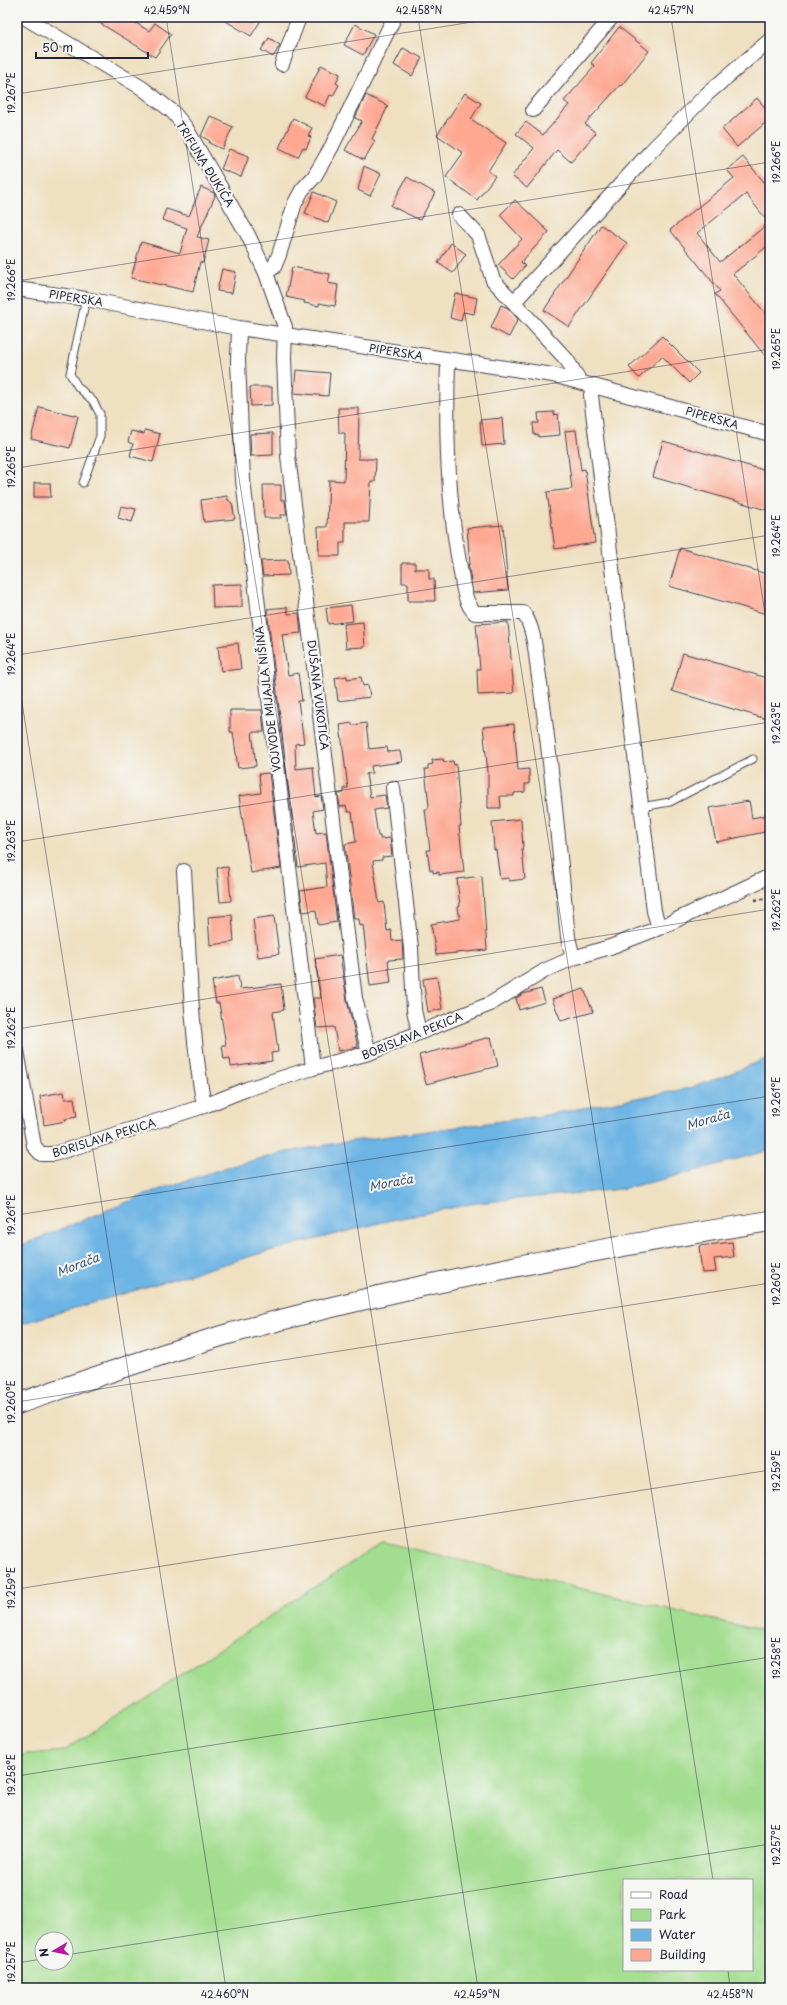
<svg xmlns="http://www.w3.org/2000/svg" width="787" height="2005" viewBox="0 0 787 2005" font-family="'Playpen Sans',sans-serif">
	<rect width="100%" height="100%" fill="#f6f6f2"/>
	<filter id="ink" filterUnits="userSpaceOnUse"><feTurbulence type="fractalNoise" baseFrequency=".025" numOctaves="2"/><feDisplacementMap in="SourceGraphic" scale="8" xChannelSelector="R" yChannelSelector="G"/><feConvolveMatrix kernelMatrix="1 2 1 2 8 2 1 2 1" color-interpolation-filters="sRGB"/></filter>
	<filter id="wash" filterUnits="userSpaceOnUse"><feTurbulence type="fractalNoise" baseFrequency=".012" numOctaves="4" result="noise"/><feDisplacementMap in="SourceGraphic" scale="16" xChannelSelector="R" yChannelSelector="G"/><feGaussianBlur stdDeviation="0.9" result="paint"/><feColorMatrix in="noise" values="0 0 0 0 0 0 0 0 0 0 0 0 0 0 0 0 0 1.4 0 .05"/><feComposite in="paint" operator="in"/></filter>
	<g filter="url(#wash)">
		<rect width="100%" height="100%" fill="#efe0c1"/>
		<path fill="#a3dd8f" stroke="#628065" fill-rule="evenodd" d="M383,1542L770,1633V1988H17V1755L64,1751ZM624,1880H752V1970H624ZM42,1939H66V1963H42Z"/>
		<path fill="#6cb4e4" stroke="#476b90" d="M770,1057V1150L665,1179L621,1189L476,1203L387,1221L262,1253L17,1325V1247L152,1192L224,1168L282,1153L337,1143L540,1116L690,1088L722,1077Z"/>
		<g id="blocks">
			<path fill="#fea791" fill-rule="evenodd" d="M90,17H126L149,31L155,23L171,34L155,57Z
				M219,17H263L251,36Z
				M355,24L374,34L363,55L344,45Z
				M619,27L649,51L621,86L620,85L585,124L596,133L571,162L557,150L527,188L512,176L534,148L516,134L526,122L543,135L569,105L564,101L595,66L591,63Z
				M269,38L280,45L273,57L261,50Z
				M403,48L422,58L412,76L394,65Z
				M321,65L340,74L336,83L339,85L333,96L330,95L325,106L305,97Z
				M465,93L481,103L471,119L506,143L488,171L495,176L477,200L446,177L463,153L437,135Z
				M366,95L388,106L372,139L375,141L364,160L345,150L362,121L355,118Z
				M757,98L770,114V119L737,147L722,129Z
				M210,116L233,127L222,149L209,143L210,141L201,136Z
				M293,118L312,128L308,136L311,137L306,149L303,147L298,157L279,148Z
				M229,149L249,156L241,177L221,169Z
				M743,157L770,189V244L733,274L770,319V362L715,294L720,291L670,230L734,178L727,170ZM746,194L769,223L720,262L697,233Z
				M364,166L381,174L370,196L358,190Z
				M407,177L435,193L420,220L391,206Z
				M201,187L214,193L215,196L197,237L209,240L203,263L200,262L193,292L131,278L141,242L180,253L187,228L162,220L166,209L189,216Z
				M314,192L336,202L328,223L305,213Z
				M515,200L549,232L521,262L525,266L513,279L498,265L522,239L500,215Z
				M601,225L627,243L569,327L544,310Z
				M451,243L466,254L453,273L438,263Z
				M292,267L330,274L328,283L338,285L335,306L319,303V306L304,303L305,301L286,297Z
				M222,269L236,272L232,293L217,291Z
				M455,293L477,298L474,314L463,312L461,321L450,318Z
				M501,305L508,308L518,319L509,337L491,328Z
				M662,336L699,373L689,383L662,356L639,378L629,367Z
				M296,370L330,373L328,396L294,393Z
				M250,387H272V405L251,406Z
				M39,407L78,416L70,448L31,439Z
				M338,408H359L358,459H376L375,482H371L369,522H345V543H340V556H319L318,527H327L329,480L344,481L345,433H339Z
				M554,412V415L558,414L560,435L538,437V434L534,435L533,423H539L538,413Z
				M502,418L504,444L482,446L480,420Z
				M145,430L160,434L153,462L130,456L133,444L128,442L131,431L144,434Z
				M576,430L581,470L585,469L595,543L555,549L547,492L572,489L565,431Z
				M273,433V455L251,456L250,434Z
				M663,441L770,472V511L653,477Z
				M34,483H50L51,497H34Z
				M263,485H281V500H285L287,515H281V518H264Z
				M227,496L228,500L232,503L235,519L204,522L201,500Z
				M121,506L136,509L132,522L118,518Z
				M503,525L508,590L473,593L469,568L468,564H470L467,528Z
				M680,548L770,575V615L669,586Z
				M288,560L289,575L263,576L261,561Z
				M402,563H415V569H429V579H434L435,601H408V583H402Z
				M242,584V607L213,608L212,585Z
				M351,605L353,621L328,624L326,608Z
				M287,607L288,614L299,613L301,633L282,635L288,675L298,673L302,701H298L304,743L295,744L296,769L313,767L316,797L321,796L323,809L313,811L316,833L326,832L337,922L318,925L316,910L303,912L300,891L327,887L325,863L298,867L267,609Z
				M363,622L365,647L346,648L344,624Z
				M508,622L514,693L478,695L477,669H480L476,624Z
				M238,643L241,669L221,671L218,646Z
				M683,653L770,679V720L672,691Z
				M347,676V679L361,677L363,686L368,685L370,697L338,701L335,678Z
				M230,710H262L264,732H252L256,766L238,768L233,732H230Z
				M352,723V725L366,723L369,749L387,747L388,752L400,751L402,762L371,766L372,773L366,774L370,797L385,795L387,808L374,810L378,836H380V839L390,838L392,856L382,857V860L373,861L379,903L384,902L387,931L391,930L392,941L402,940L403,959L388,960L391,983L370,986L363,925L360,926L359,919H354L345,844L356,842L352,812H348L346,806L340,807L338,794L344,793V788H348L340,725Z
				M514,724L518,770L529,769V784H525V792L514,793V796H500L501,808H488V772L483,727Z
				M443,759L444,762L453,761L454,765L456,764L461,826H459L464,872L439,875V872L433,873V870H430L427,850H430L425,809H428L429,806L425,769H428V765L433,764L432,760Z
				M269,773L281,868L251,873L239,796L261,793L259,774Z
				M749,801L752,818L767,815L770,831L716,842L709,808Z
				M521,819L523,847L522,848L525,879L509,881V878L500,879L496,850H494L492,822Z
				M228,867L231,901L220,902L217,868Z
				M482,876L487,950L436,955L431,924L460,919L458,907L460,906L457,879Z
				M232,915L234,942L210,945L208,917Z
				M274,916L279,954L258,957L253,919Z
				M340,955L347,1000L358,1047L338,1051L334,1027L317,1028L313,998H321L315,959Z
				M238,976L240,989L281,984L284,1010L273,1012L278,1052L271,1053L272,1061L231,1067L230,1058L224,1059L222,1045H226L219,1003H216L212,981Z
				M437,977L442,1009L428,1012L423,979Z
				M541,989L545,1002L519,1010L516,998L523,994Z
				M584,989L593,1012L561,1021L552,999Z
				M491,1037L498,1066L426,1084L419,1055Z
				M64,1092L65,1099L74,1098L77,1117L65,1119L66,1121L44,1125L40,1096Z
				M732,1242L734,1257L714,1259L716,1272L702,1273L699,1246Z"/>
		</g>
	</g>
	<g filter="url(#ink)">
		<use href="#blocks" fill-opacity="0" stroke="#413e4f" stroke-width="1"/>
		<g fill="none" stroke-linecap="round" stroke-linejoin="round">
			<g stroke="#413e4f" stroke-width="9">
				<path id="service" d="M83,483L100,436V414L93,401L78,387L70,374L86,299
					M641,807L670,802L753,759"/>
			</g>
			<g stroke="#413e4f" stroke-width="16">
				<path id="minor" d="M24,17L142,88L173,112L186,128L248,235L266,273L285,327L284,359L288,456L355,998L369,1053
					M282,64L299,17
					M533,110L612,17
					M459,215L478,235L493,280L567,360L579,380
					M266,273L274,267L279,255L295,203L302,190L314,177L331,148L394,18
					M17,289L86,299L239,328L553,375L770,434
					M514,302L651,151L707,94L770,40
					M239,328L238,361L243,480L313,1068
					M448,360C446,430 447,498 460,567C463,582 463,601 475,613H523C535,627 536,659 539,677C552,763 559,850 568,937L573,958
					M594,385L591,395L592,404L654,911L659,928
					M393,788L411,948L414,1010L419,1033
					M184,871C189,950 190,1029 204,1106
					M17,1051L34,1146L41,1154H54L204,1106L247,1089L313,1068L369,1053L490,1004L546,970L573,958L610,947L659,928L770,876"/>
			</g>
			<g stroke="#413e4f" stroke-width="22">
				<path id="secondary" d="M17,1404C87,1380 157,1355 228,1334C406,1285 588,1250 770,1221"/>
			</g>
			<path stroke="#413e4f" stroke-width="2.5" stroke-dasharray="3 3" stroke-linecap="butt" d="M755,900L770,898"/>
			<use href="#service" stroke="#fff" stroke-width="7"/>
			<use href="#minor" stroke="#fff" stroke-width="14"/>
			<use href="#secondary" stroke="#fff" stroke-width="20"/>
		</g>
	</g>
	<path fill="none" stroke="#22223b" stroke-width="1" stroke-opacity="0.45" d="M166,17L478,1988M418,17L713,1880M671,17L770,645M17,94L504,17M17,281L770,162M17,468L770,349M17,655L770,535M17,671L226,1988M17,842L770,722M17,1029L770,909M17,1215L770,1096M17,1402L770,1283M17,1589L770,1470M17,1776L770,1657M66,1955L770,1844M17,1963L42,1959M728,1970L730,1988"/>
	<g text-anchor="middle" stroke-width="4" stroke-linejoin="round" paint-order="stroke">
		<g font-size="11" fill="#22223b" stroke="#f6f6f2">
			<text transform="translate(205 164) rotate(58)" y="4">TRIFUNA ĐUKIĆA</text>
			<text transform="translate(76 298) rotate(9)" y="4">PIPERSKA</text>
			<text transform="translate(396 352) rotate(9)" y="4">PIPERSKA</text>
			<text transform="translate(712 418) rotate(16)" y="4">PIPERSKA</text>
			<text transform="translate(318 695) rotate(83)" y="4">DUŠANA VUKOTIĆA</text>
			<text transform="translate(268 699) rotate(-97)" y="4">VOJVODE MIJAJLA NIŠINA</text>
			<text transform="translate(412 1036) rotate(-22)" y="4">BORISLAVA PEKICA</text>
			<text transform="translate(104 1138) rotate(-17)" y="4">BORISLAVA PEKICA</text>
		</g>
		<g font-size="12" font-style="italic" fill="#3c5576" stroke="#f6f6f2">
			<text transform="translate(708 1120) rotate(-16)" y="4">Morača</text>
			<text transform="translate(391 1183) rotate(-11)" y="4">Morača</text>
			<text transform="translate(78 1265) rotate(-21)" y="4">Morača</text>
		</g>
	</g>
	<rect width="787" height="2005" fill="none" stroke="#f6f6f2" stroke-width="44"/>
	<rect x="623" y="1879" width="130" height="92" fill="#f6f6f2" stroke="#a1a1a9"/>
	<rect x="631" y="1892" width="20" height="6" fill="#ffffff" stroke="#a1a1a9"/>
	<text x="659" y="1899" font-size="12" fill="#22223b">Road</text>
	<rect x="631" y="1909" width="20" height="12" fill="#a3dd8f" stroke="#a1a1a9"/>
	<text x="659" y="1919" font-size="12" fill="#22223b">Park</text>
	<rect x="631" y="1929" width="20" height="12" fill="#6cb4e4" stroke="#a1a1a9"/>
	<text x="659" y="1939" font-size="12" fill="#22223b">Water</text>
	<rect x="631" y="1949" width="20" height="12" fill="#fea791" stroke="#a1a1a9"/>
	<text x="659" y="1959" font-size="12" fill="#22223b">Building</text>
	<g transform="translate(54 1951) rotate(261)"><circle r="19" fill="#f6f6f2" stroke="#a1a1a9"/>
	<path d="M0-3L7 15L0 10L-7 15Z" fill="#b5179e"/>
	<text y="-6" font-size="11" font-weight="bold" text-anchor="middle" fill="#22223b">N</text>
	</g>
	<path d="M36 52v6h112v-6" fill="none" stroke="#22223b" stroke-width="2"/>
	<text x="42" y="52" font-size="12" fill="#22223b" stroke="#f6f6f2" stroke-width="3" paint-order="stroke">50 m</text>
	<rect x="22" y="22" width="743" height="1961" fill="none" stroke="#22223b" stroke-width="1.5"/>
	<g font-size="10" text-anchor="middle" fill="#22223b">
		<text x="167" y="14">42.459°N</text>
		<text x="419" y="14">42.458°N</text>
		<text x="671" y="14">42.457°N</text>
		<text transform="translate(11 93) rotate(-90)" y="4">19.267°E</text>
		<text transform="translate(776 162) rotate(-90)" y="4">19.266°E</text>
		<text transform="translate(11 280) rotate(-90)" y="4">19.266°E</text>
		<text transform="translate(776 349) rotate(-90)" y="4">19.265°E</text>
		<text transform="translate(11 467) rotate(-90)" y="4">19.265°E</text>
		<text transform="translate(776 536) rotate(-90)" y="4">19.264°E</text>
		<text transform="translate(11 654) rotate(-90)" y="4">19.264°E</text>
		<text transform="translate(776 723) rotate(-90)" y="4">19.263°E</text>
		<text transform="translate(11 841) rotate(-90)" y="4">19.263°E</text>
		<text transform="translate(776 910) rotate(-90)" y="4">19.262°E</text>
		<text transform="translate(11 1028) rotate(-90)" y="4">19.262°E</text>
		<text transform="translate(776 1097) rotate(-90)" y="4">19.261°E</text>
		<text transform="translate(11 1215) rotate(-90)" y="4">19.261°E</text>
		<text transform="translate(776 1284) rotate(-90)" y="4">19.260°E</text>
		<text transform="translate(11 1402) rotate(-90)" y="4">19.260°E</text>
		<text transform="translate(776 1471) rotate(-90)" y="4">19.259°E</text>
		<text transform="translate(11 1588) rotate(-90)" y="4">19.259°E</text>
		<text transform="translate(776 1658) rotate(-90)" y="4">19.258°E</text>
		<text transform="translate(11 1775) rotate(-90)" y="4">19.258°E</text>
		<text transform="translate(776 1845) rotate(-90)" y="4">19.257°E</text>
		<text transform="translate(11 1962) rotate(-90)" y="4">19.257°E</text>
		<text x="225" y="1998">42.460°N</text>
		<text x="477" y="1998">42.459°N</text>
		<text x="730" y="1998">42.458°N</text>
	</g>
</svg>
